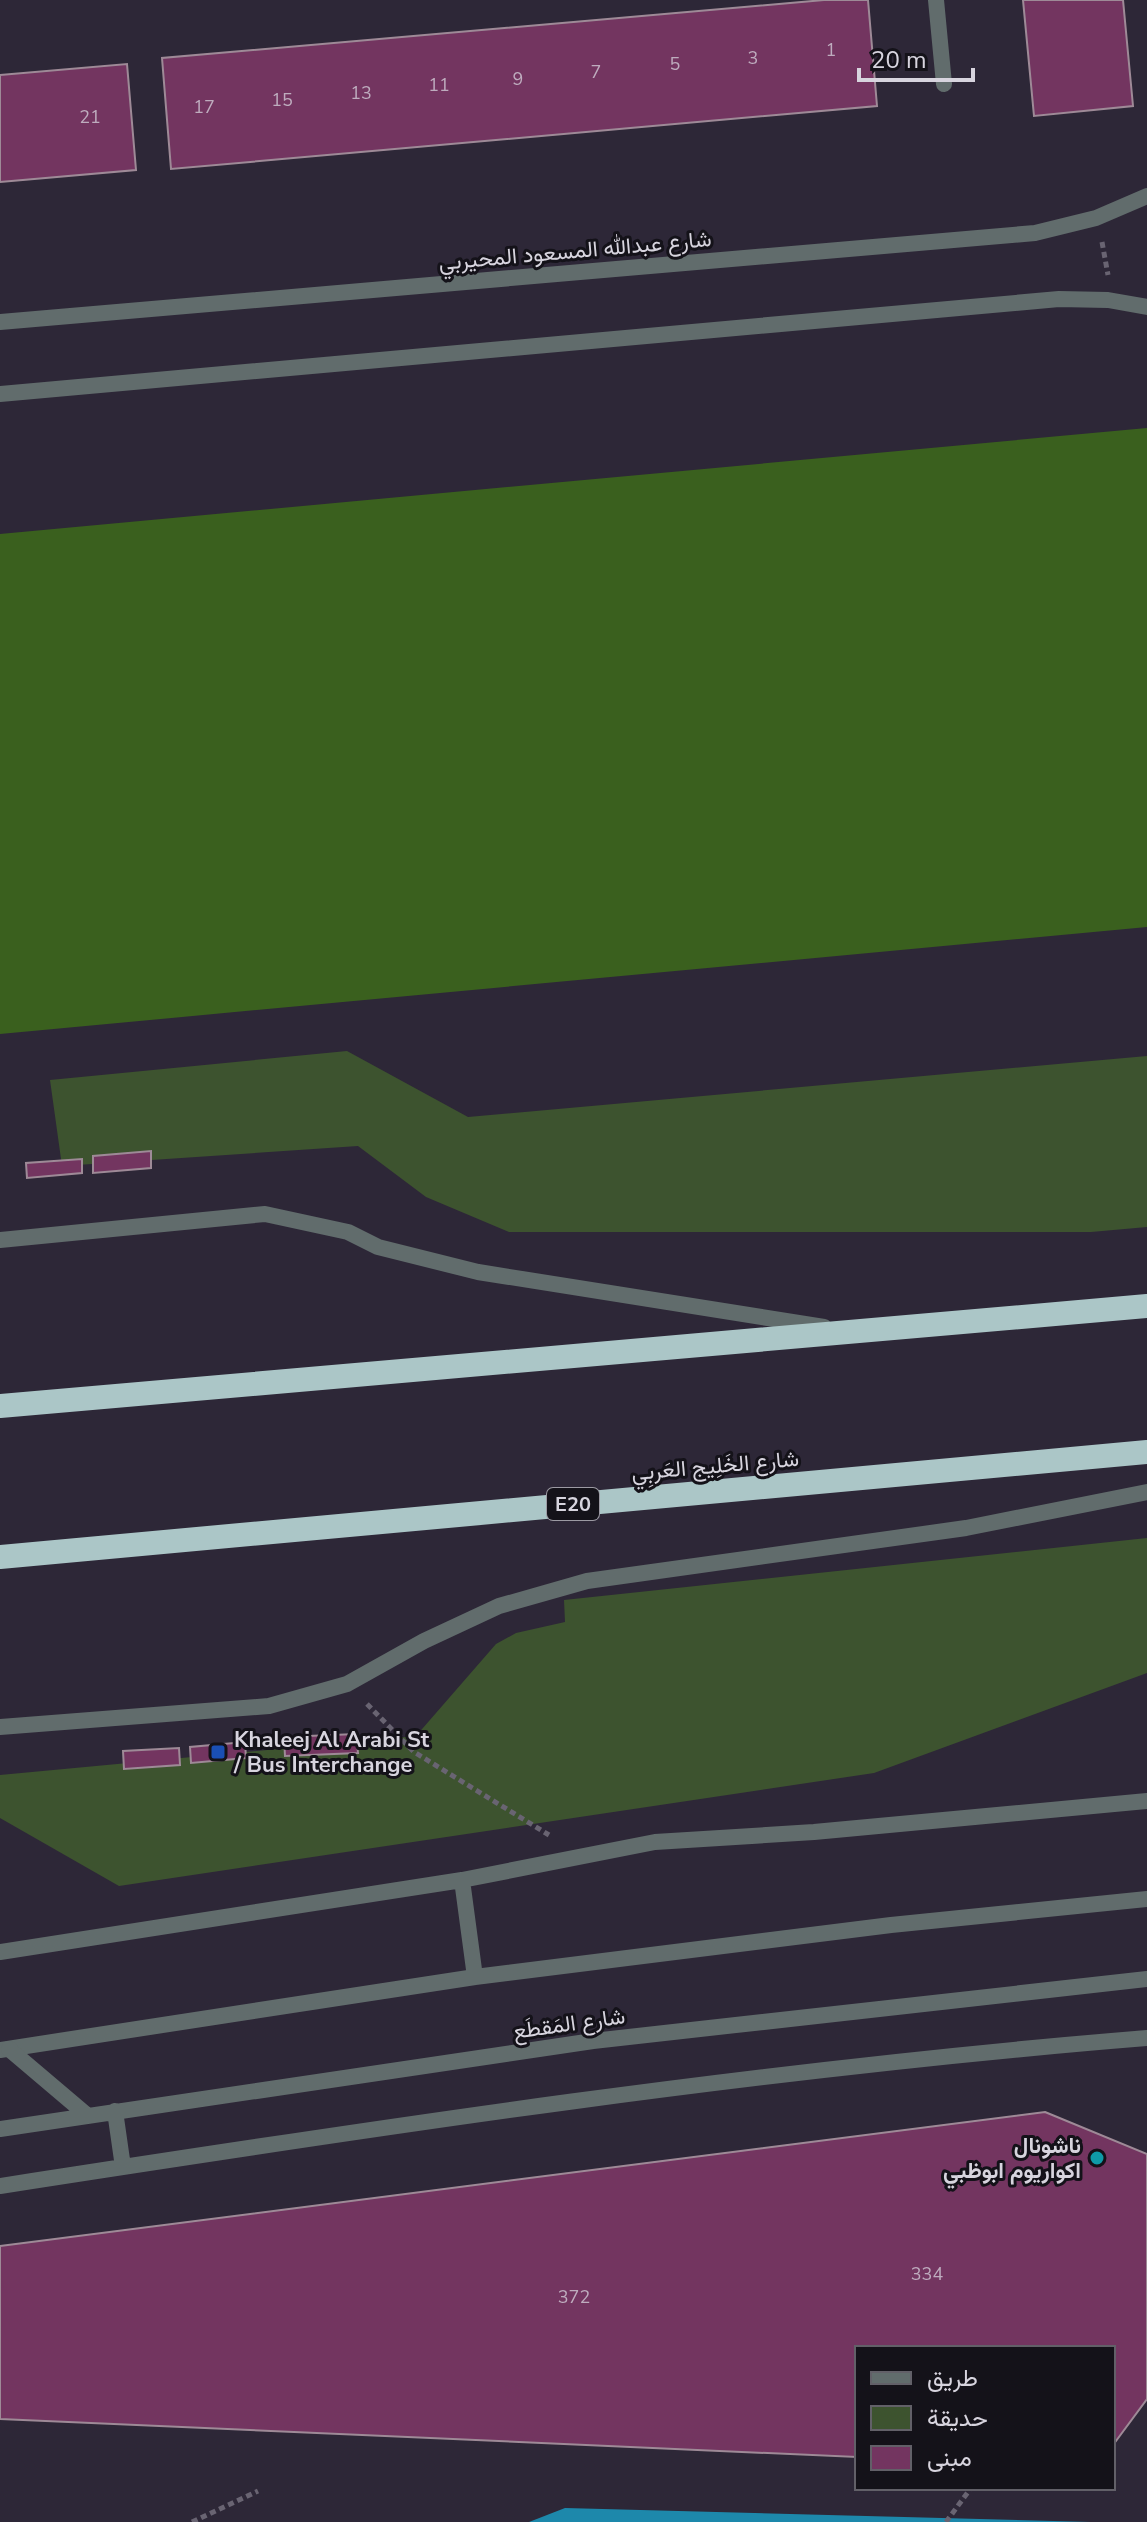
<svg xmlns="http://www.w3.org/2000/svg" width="1147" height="2522" viewBox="0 0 1147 2522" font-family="'Nunito Sans',Vazirmatn,sans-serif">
	<rect width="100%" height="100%" fill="#2d2737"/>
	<path fill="#3d532f" d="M347,1051L468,1117L1147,1056V1227L1091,1232H509L426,1197L358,1146L62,1166L50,1080Z
		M1147,1538V1673L874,1773L119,1886L0,1818V1775L416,1736L496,1644L516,1633L565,1622L564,1600Z"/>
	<path fill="#3a601e" d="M1147,428V927L0,1034V534Z"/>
	<path fill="#1d88ab" d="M565,2508L1091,2522H529Z"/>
	<path fill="#733560" stroke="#9e8a97" stroke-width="2" d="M824,0H868L877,106L171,169L162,58Z
		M1023,0H1123L1133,106L1034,116Z
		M127,64L136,170L0,182V75Z
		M151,1151V1168L93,1173V1156Z
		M82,1159V1173L27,1178L26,1163Z
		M356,1734L358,1753L285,1756L284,1737Z
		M245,1742L246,1758L191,1763L190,1747Z
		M179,1748L180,1765L124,1769L123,1751Z
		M1045,2112L1147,2154V2399L1113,2445V2348H857V2457L0,2419V2246Z"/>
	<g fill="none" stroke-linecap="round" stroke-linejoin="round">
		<path stroke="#696472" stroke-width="5" stroke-dasharray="6 4" stroke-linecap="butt" d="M1102,242L1108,275
			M367,1704L414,1752L549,1835
			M192,2522L258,2491
			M946,2522L971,2488"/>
		<path stroke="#616c6c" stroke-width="16" d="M0,1240L265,1214L348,1232L378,1247L478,1272L824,1327
			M0,1727L269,1706L347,1684L424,1641L499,1606L587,1581L966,1528L1147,1492
			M462,1880L475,1977
			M0,1952L462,1880L655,1842L814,1832L1147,1801
			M0,2050L475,1977L891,1925L1147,1899"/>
		<path stroke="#616c6c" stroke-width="16" d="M936,0L944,84"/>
		<path stroke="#616c6c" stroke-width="16" d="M0,322L1035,233L1096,218L1147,196
			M0,394L1059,299L1108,300L1147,307
			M9,2049L88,2116
			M115,2111L123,2167
			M0,2129L593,2041L1147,1979
			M0,2186C380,2127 763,2069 1147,2038"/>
		<path stroke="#abc6c7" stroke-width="24" d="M0,1406L1147,1306
			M0,1557L1147,1452"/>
	</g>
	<rect fill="#1a4fb4" stroke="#141219" stroke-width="3" x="210" y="1744" width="16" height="16" rx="4"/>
	<circle fill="#0f9aa8" stroke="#141219" stroke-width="3" cx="1097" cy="2158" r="8"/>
	<g text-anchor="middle" stroke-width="6" stroke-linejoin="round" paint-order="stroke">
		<g font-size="18" fill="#beacbe">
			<text x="831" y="56">1</text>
			<text x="753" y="64">3</text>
			<text x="675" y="70">5</text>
			<text x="596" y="78">7</text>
			<text x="518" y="85">9</text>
			<text x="439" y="91">11</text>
			<text x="361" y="99">13</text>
			<text x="282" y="106">15</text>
			<text x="204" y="113">17</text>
			<text x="90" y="123">21</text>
			<text x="927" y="2280">334</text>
			<text x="574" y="2303">372</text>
		</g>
		<rect fill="#141219" stroke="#9c9aa3" stroke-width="2" x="547" y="1488" width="52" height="32" rx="6"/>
		<g font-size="20" font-weight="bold" fill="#d7d4de">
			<text x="573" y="1511">E20</text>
		</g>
		<g font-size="22" fill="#d7d4de" stroke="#141219">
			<text transform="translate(575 250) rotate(-5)" y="8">شارع عبدالله المسعود المحيربي</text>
			<text transform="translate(715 1465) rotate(-5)" y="8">شارع الخَلِيج العَربِي</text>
			<text transform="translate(569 2023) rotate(-8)" y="8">شارع المَقطَع</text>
		</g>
		<g font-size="22" font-weight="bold" fill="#d7d4de" stroke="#141219" text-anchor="start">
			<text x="234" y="1747">Khaleej Al Arabi St<tspan x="234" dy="25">/ Bus Interchange</tspan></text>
			<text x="1081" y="2153" text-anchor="end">ناشونال<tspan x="1081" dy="25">اكواريوم ابوظبي</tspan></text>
		</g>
	</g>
	<rect x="855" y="2346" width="260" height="144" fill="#141219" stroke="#626068" stroke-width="2"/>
	<rect x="871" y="2372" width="40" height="12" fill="#616c6c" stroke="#626068" stroke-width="2"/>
	<text x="927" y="2386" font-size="24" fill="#d7d4de">طريق</text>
	<rect x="871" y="2406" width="40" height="24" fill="#3d532f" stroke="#626068" stroke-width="2"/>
	<text x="927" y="2426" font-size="24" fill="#d7d4de">حديقة</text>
	<rect x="871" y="2446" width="40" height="24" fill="#733560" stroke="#626068" stroke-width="2"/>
	<text x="927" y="2466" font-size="24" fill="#d7d4de">مبنى</text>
	<path d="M859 68v12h114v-12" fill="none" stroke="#d7d4de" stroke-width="4"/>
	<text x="871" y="68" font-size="24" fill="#d7d4de" stroke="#141219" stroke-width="6" paint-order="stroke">20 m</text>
</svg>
